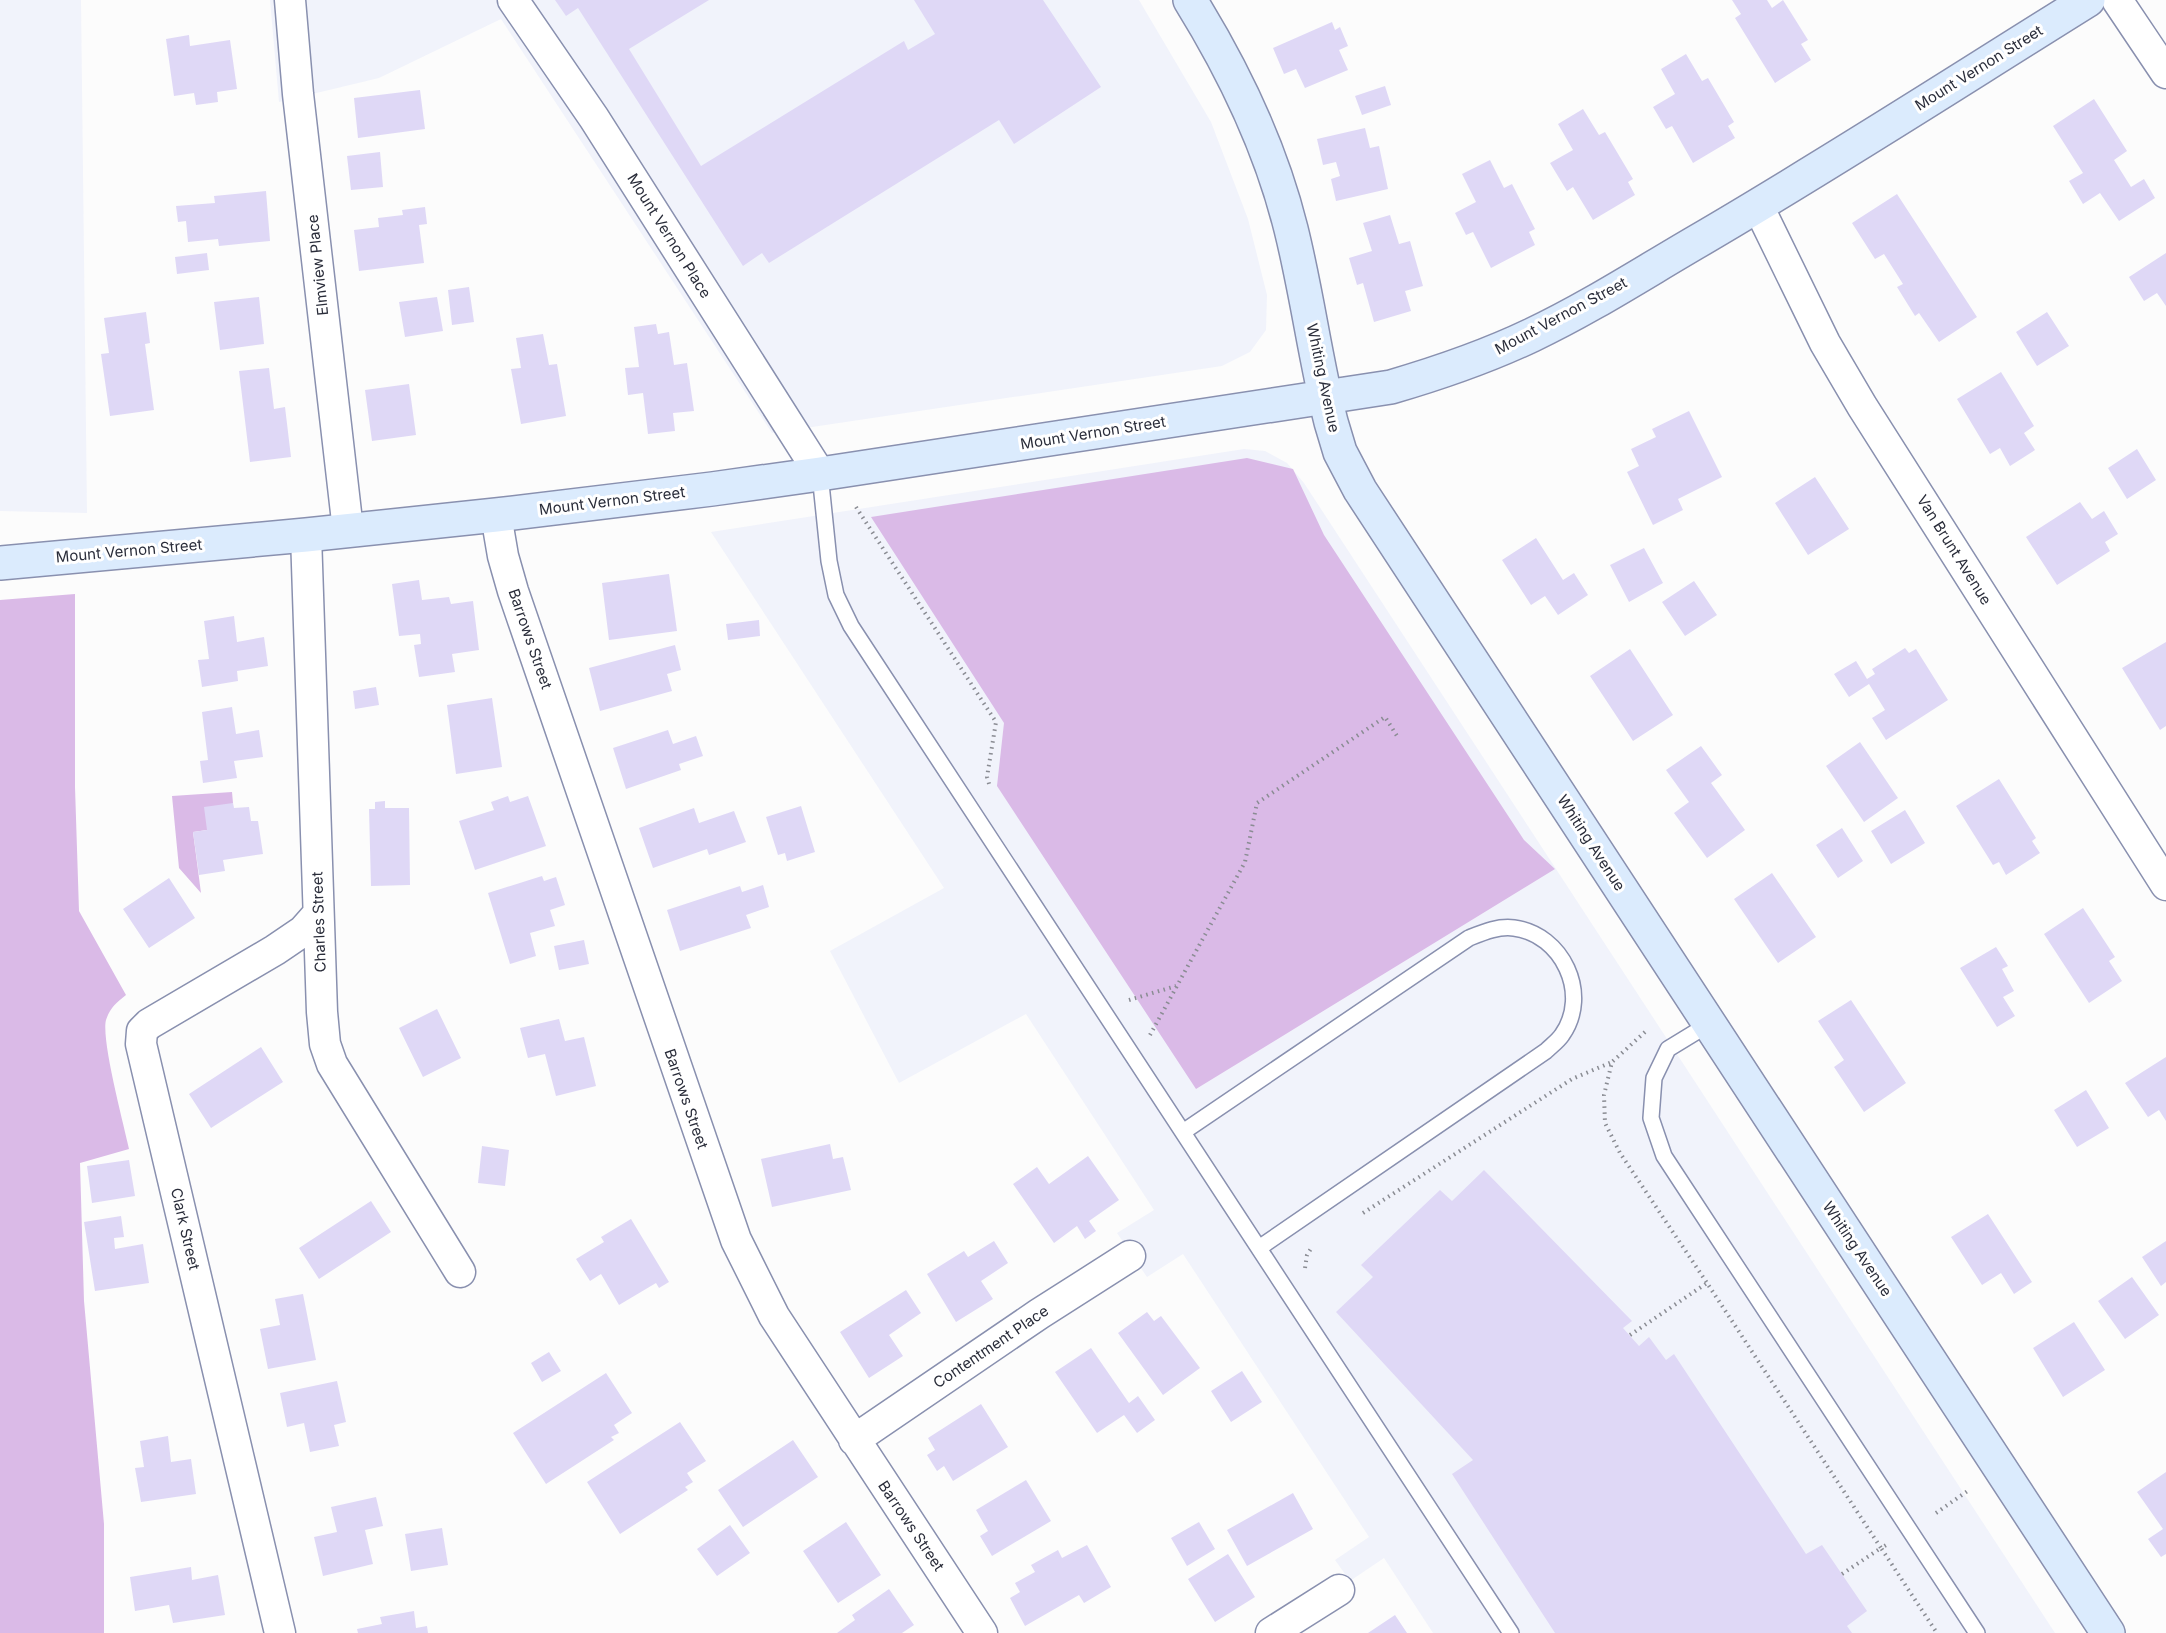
<svg xmlns="http://www.w3.org/2000/svg" width="2166" height="1633" viewBox="0 0 2166 1633" font-family="Inter,sans-serif">
	<rect width="100%" height="100%" fill="#fcfcfc"/>
	<path fill="#f1f3fb" d="M0,0H81L87,513L0,511Z
		M270,0H1139L1211,122L1248,219L1267,295L1266,330L1250,352L1222,366L772,433L501,19L379,78L279,102Z
		M1244,449L1265,451L1287,463L1304,483L2055,1633H1433L1384,1558L1350,1581L1335,1560L1369,1537L1183,1254L1147,1277L1117,1233L1154,1210L1026,1014L899,1083L830,951L944,888L711,532Z"/>
	<path fill="#dabae7" d="M1247,458L1293,469L1324,535L1524,840L1555,869L1196,1089L997,786L1004,723L871,517Z
		M75,594V787L79,911L126,995C116,1003 110,1008 106,1020C101,1040 124,1125 129,1149L80,1163L84,1301L104,1524V1633H0V600Z
		M232,792L233,803L207,830L193,832L201,893L179,868L172,796Z"/>
	<path fill="#dfd8f6" d="M555,0H709L629,49L701,166L904,41L908,50L935,34L914,0H1043L1101,87L1014,144L999,120L769,263L762,253L743,266L578,8L566,16Z
		M1732,0H1767L1772,8L1783,0L1808,40L1801,44L1811,60L1775,83L1735,18L1741,14Z
		M1332,22L1335,30L1340,27L1348,46L1339,50L1348,70L1305,88L1296,69L1284,74L1273,48Z
		M189,35L190,46L230,40L237,89L217,92L218,102L196,105L194,93L174,96L166,39Z
		M1686,54L1702,81L1708,78L1734,122L1728,126L1735,138L1693,163L1672,126L1666,129L1653,107L1675,94L1661,69Z
		M1385,86L1391,105L1362,115L1355,96Z
		M420,90L425,129L358,138L354,98Z
		M2094,99L2127,151L2114,160L2131,187L2144,179L2155,198L2119,221L2100,193L2083,204L2069,181L2083,173L2053,126Z
		M1583,109L1599,135L1605,132L1633,179L1628,182L1635,195L1593,220L1573,187L1567,191L1550,163L1573,150L1558,124Z
		M1365,128L1370,148L1379,146L1388,189L1336,201L1331,179L1340,176L1336,162L1323,165L1317,139Z
		M380,152L383,187L351,190L347,156Z
		M1490,160L1504,188L1512,184L1535,229L1529,232L1535,245L1491,268L1473,232L1466,235L1455,213L1476,202L1462,174Z
		M266,191L270,241L219,246L218,239L188,242L186,221L178,222L176,206L215,203L214,196Z
		M1897,194L1977,317L1939,342L1919,313L1915,316L1897,287L1903,284L1884,254L1875,259L1852,223Z
		M425,207L427,224L419,225L424,263L359,271L354,230L379,227L378,218L403,215L402,210Z
		M1390,215L1399,244L1410,241L1423,286L1405,291L1411,311L1374,322L1363,283L1357,285L1349,258L1372,251L1363,223Z
		M207,253L209,270L177,274L175,257Z
		M2166,253V306L2157,293L2144,301L2129,277Z
		M469,287L474,322L452,325L448,290Z
		M259,297L264,344L220,350L214,302Z
		M437,297L443,331L405,337L399,302Z
		M146,312L150,343L145,344L154,410L110,416L101,354L109,353L104,318Z
		M2047,312L2069,346L2037,366L2016,332Z
		M656,324L658,334L669,332L674,365L687,363L694,411L673,413L675,431L648,434L643,393L628,395L625,368L639,367L634,327Z
		M543,334L549,365L557,364L566,416L521,424L511,369L521,368L516,338Z
		M269,368L274,409L285,407L291,457L250,462L239,371Z
		M2001,372L2034,426L2024,433L2035,450L2010,466L2000,448L1990,454L1957,399Z
		M409,384L416,435L372,441L365,390Z
		M1689,411L1722,477L1678,499L1683,510L1653,525L1627,472L1639,466L1631,449L1656,437L1652,429Z
		M2137,449L2156,480L2127,499L2108,468Z
		M1815,477L1849,529L1808,555L1775,503Z
		M2080,502L2092,519L2104,511L2118,534L2105,542L2110,551L2057,585L2026,537Z
		M1536,538L1563,580L1574,573L1588,595L1558,615L1545,596L1531,605L1502,560Z
		M1644,548L1663,583L1629,602L1610,565Z
		M669,574L677,631L609,640L602,583Z
		M419,580L422,600L449,597L451,604L473,601L479,650L452,654L455,672L419,677L414,645L421,644L420,634L399,636L392,584Z
		M1694,581L1717,615L1685,636L1662,602Z
		M234,616L237,642L264,637L268,666L237,671L238,681L202,687L198,660L209,659L204,621Z
		M759,620L760,636L728,640L726,624Z
		M2166,642V726L2160,730L2122,668Z
		M675,645L681,670L667,674L672,691L600,711L589,668Z
		M1905,648L1909,653L1916,649L1948,700L1886,740L1872,718L1885,710L1869,684L1849,697L1834,674L1856,661L1867,679L1875,674L1872,669Z
		M1630,649L1673,715L1633,741L1590,676Z
		M376,687L379,705L355,709L353,691Z
		M492,698L502,767L456,774L447,705Z
		M232,707L236,734L259,730L263,757L234,761L237,778L203,783L200,761L208,760L202,712Z
		M668,730L673,744L696,736L703,756L679,764L681,770L626,789L613,748Z
		M1860,742L1898,798L1864,822L1826,766Z
		M1701,746L1722,775L1711,783L1745,830L1707,858L1674,813L1689,802L1666,770Z
		M1999,779L2036,838L2032,841L2040,853L2006,875L1999,862L1993,865L1956,806Z
		M508,796L510,802L528,796L546,846L475,870L459,821L494,810L491,802Z
		M385,801V808H409L410,885L371,886L369,809H375V802Z
		M233,803L234,808L249,807L251,821H258L263,854L223,860L225,871L199,875L193,832L207,830L204,807Z
		M801,806L815,852L787,861L785,853L778,855L766,817Z
		M694,808L699,823L734,811L746,842L709,855L707,849L653,868L639,828Z
		M1905,810L1925,843L1891,864L1871,831Z
		M1842,828L1863,861L1838,878L1816,845Z
		M1772,873L1816,937L1778,963L1734,899Z
		M542,876L544,881L556,877L565,905L550,910L555,926L530,933L536,956L510,964L488,893Z
		M169,878L195,918L149,948L123,909Z
		M763,885L769,907L746,915L751,928L680,951L667,910L740,886L742,892Z
		M2083,908L2115,957L2109,961L2122,981L2089,1003L2044,934Z
		M584,940L589,964L559,970L554,946Z
		M1996,947L2008,966L2002,969L2014,991L2003,997L2015,1016L1997,1027L1960,968Z
		M1851,1000L1906,1083L1864,1112L1834,1067L1844,1060L1818,1021Z
		M437,1009L461,1058L423,1077L399,1028Z
		M559,1019L565,1041L584,1037L596,1086L556,1096L545,1054L528,1058L520,1028Z
		M261,1047L283,1082L211,1128L189,1094Z
		M2166,1057V1121L2159,1110L2148,1117L2125,1083Z
		M2086,1090L2109,1128L2077,1147L2054,1110Z
		M830,1144L833,1159L843,1157L851,1190L772,1207L761,1159Z
		M482,1146L509,1150L505,1186L478,1183Z
		M1088,1156L1119,1200L1089,1221L1096,1231L1085,1239L1077,1226L1054,1243L1013,1184L1037,1167L1049,1184Z
		M129,1160L135,1196L92,1203L87,1166Z
		M1484,1170L1632,1321L1623,1328L1639,1346L1649,1337L1666,1360L1674,1354L1806,1554L1822,1545L1867,1611L1847,1626L1852,1633H1555L1452,1474L1473,1460L1336,1312L1373,1277L1361,1265L1440,1190L1452,1201Z
		M371,1201L391,1232L319,1279L299,1248Z
		M1988,1214L2032,1282L2014,1294L2001,1273L1982,1285L1951,1237Z
		M121,1216L124,1237L114,1238L115,1249L143,1244L149,1283L95,1291L84,1222Z
		M631,1219L669,1282L659,1288L656,1283L619,1305L601,1274L590,1281L576,1259L604,1242L601,1237Z
		M994,1241L1008,1263L981,1281L993,1299L956,1322L927,1274L964,1251L968,1257Z
		M2166,1241V1282L2161,1286L2142,1257Z
		M2132,1277L2159,1315L2125,1339L2098,1301Z
		M906,1290L921,1313L889,1335L903,1356L869,1378L840,1332Z
		M303,1294L316,1360L268,1369L260,1329L280,1325L275,1299Z
		M1147,1312L1154,1321L1161,1316L1200,1368L1163,1395L1118,1333Z
		M2074,1322L2105,1370L2063,1397L2033,1348Z
		M1091,1348L1129,1403L1138,1396L1155,1420L1137,1433L1124,1415L1097,1433L1055,1372Z
		M549,1352L561,1371L542,1382L531,1363Z
		M1242,1371L1262,1402L1231,1422L1211,1391Z
		M606,1373L632,1413L614,1425L619,1433L611,1437L614,1440L546,1484L513,1433Z
		M337,1381L346,1422L334,1425L339,1446L310,1452L304,1423L287,1427L280,1393Z
		M981,1404L1008,1447L953,1481L944,1466L937,1471L927,1455L935,1450L928,1438Z
		M680,1422L706,1461L687,1473L693,1482L685,1487L688,1490L620,1534L587,1482Z
		M168,1436L171,1462L191,1459L196,1494L141,1502L135,1468L144,1467L140,1441Z
		M793,1440L818,1477L743,1527L718,1490Z
		M2166,1472V1554L2161,1557L2148,1539L2163,1529L2137,1492Z
		M1026,1480L1051,1521L992,1556L980,1536L988,1531L976,1510Z
		M1293,1493L1313,1529L1247,1566L1227,1530Z
		M376,1497L383,1526L365,1530L373,1564L323,1576L314,1537L337,1532L331,1507Z
		M846,1522L881,1575L838,1603L803,1551Z
		M1199,1522L1215,1549L1187,1566L1171,1538Z
		M730,1525L750,1553L717,1576L697,1549Z
		M442,1528L448,1565L411,1571L405,1534Z
		M1087,1545L1111,1587L1084,1603L1079,1595L1025,1626L1010,1598L1020,1592L1015,1583L1035,1572L1031,1565L1058,1550L1062,1558Z
		M1228,1554L1255,1597L1215,1622L1188,1579Z
		M191,1567L192,1580L218,1575L225,1615L173,1623L169,1605L135,1611L130,1577Z
		M889,1589L914,1625L902,1633H837L855,1620L852,1615Z
		M414,1611L416,1628L427,1626L428,1633H358L357,1629L382,1624L380,1617Z
		M1395,1615L1407,1633H1368Z"/>
	<g fill="none" stroke-linecap="round" stroke-linejoin="round">
		<g stroke="#8990af" stroke-width="18">
			<path id="lane" d="M820,474L829,561L836,595L851,626L1511,1633
				M1709,1024L1668,1049L1654,1078L1651,1118L1664,1156L1977,1633
				M1183,1132L1469,938C1484,932 1498,926 1514,928C1562,934 1591,994 1562,1035C1558,1041 1551,1046 1546,1051L1259,1248"/>
		</g>
		<g stroke="#8990af" stroke-width="33">
			<path id="street" d="M290,0L298,94L348,530
				M513,0L594,118L820,474
				M2117,0L2166,73
				M1758,206L1825,343L1862,406L2166,885
				M496,515L503,556L513,591L736,1240L774,1316L982,1633
				M306,535L322,1012L325,1044L332,1064L460,1272
				M854,1440L1039,1314L1130,1256
				M280,1633L141,1044L142,1031L149,1024L275,950L303,931L318,914
				M1271,1633L1339,1590"/>
		</g>
		<g stroke="#8990af" stroke-width="36">
			<path id="secondary" d="M1190,0C1234,71 1271,148 1291,229C1307,293 1315,358 1331,422L1340,452L1360,490L2108,1633
				M0,563L306,535L496,515L712,489L820,474L1391,387C1439,373 1486,357 1532,335C1589,308 1643,273 1698,241C1830,164 1958,81 2088,0"/>
		</g>
		<path stroke="#8a8c93" stroke-width="4" stroke-dasharray="1.5 4.5" stroke-linecap="butt" d="M856,507L996,722L987,777L990,787
			M1129,1000L1176,986
			M1645,1032L1612,1062L1604,1095L1605,1123L1620,1153L1707,1283
			M1150,1035L1245,862L1257,803L1385,717L1399,739
			M1363,1213L1572,1079L1612,1062
			M1305,1268L1307,1255L1312,1247
			M1630,1335L1707,1283L1881,1548L1888,1544
			M1936,1513L1969,1490
			M1842,1574L1881,1548L1937,1633"/>
		<use href="#lane" stroke="#fff" stroke-width="15"/>
		<use href="#street" stroke="#fff" stroke-width="30"/>
		<use href="#secondary" stroke="#dbebfd" stroke-width="33"/>
	</g>
	<g text-anchor="middle" stroke-width="6" stroke-linejoin="round" paint-order="stroke">
		<g font-size="15" fill="#2a2d3a" stroke="#fff">
			<text transform="translate(1979 68) rotate(-32)" y="5">Mount Vernon Street</text>
			<text transform="translate(669 236) rotate(58)" y="5">Mount Vernon Place</text>
			<text transform="translate(318 265) rotate(-96)" y="5">Elmview Place</text>
			<text transform="translate(1561 316) rotate(-28)" y="5">Mount Vernon Street</text>
			<text transform="translate(1323 378) rotate(78)" y="5">Whiting Avenue</text>
			<text transform="translate(1093 433) rotate(-9)" y="5">Mount Vernon Street</text>
			<text transform="translate(612 501) rotate(-7)" y="5">Mount Vernon Street</text>
			<text transform="translate(1954 550) rotate(58)" y="5">Van Brunt Avenue</text>
			<text transform="translate(129 551) rotate(-5)" y="5">Mount Vernon Street</text>
			<text transform="translate(530 639) rotate(71)" y="5">Barrows Street</text>
			<text transform="translate(1591 843) rotate(57)" y="5">Whiting Avenue</text>
			<text transform="translate(319 922) rotate(-92)" y="5">Charles Street</text>
			<text transform="translate(686 1099) rotate(71)" y="5">Barrows Street</text>
			<text transform="translate(185 1229) rotate(77)" y="5">Clark Street</text>
			<text transform="translate(1857 1249) rotate(56)" y="5">Whiting Avenue</text>
			<text transform="translate(991 1347) rotate(-34)" y="5">Contentment Place</text>
			<text transform="translate(911 1526) rotate(56)" y="5">Barrows Street</text>
		</g>
	</g>
</svg>
